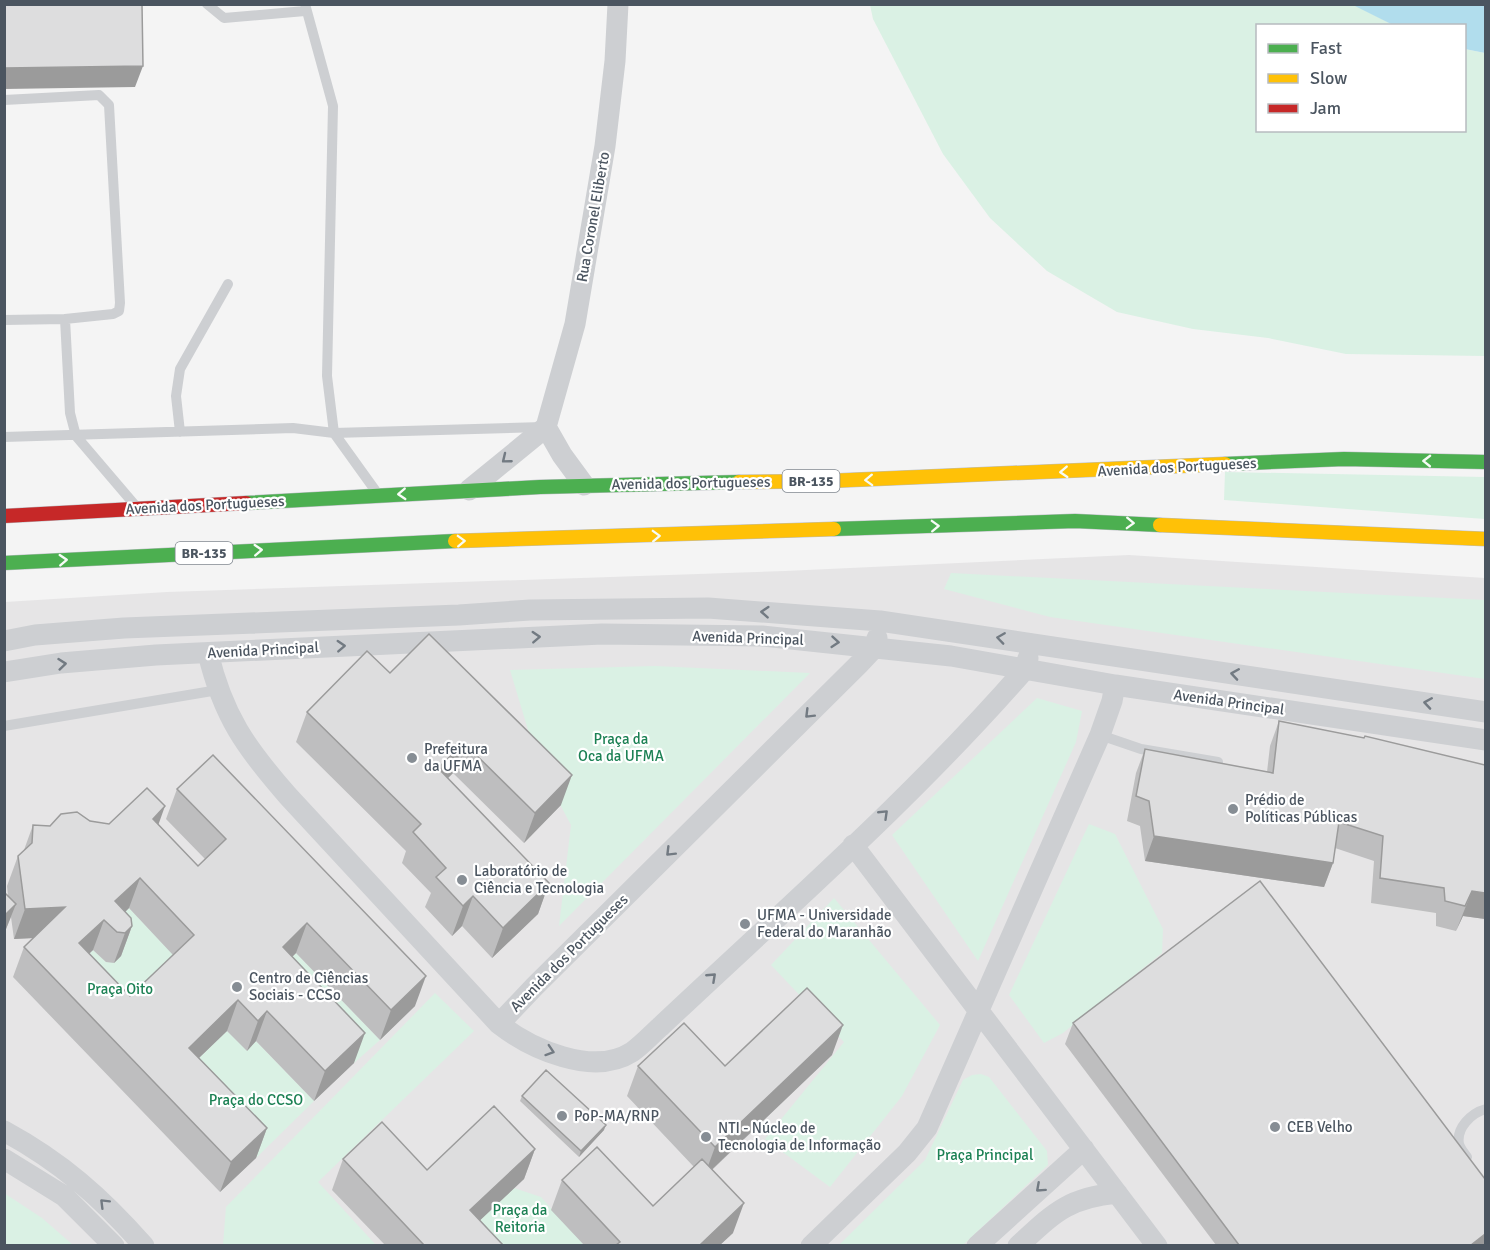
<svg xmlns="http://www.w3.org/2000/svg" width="1490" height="1250" viewBox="0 0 1490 1250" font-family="Signika,sans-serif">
	<rect width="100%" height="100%" fill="#f4f4f4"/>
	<path fill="#e6e5e6" d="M1129,555L1485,578V1245L5,1246V602L167,592L785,571Z"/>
	<path fill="#daf1e4" d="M1353,4L1393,25L1258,26V130H1464L1465,49L1485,53V356L1346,354L1268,338L1193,329L1117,312L1047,271L990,218L943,154L873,19L870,5Z
		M1225,472L1485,477V519L1224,500Z
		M951,573L1485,600V679L1050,617L944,589Z
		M655,666L810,673L559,926L571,825L538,763L510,670Z
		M1037,698L1082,711L1076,742L978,961L892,835Z
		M1089,824L1115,834L1163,929L1162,953L1063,1033L1044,1043L1009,995Z
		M834,898L940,1025L902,1096L830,1187L765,1139L844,1042L771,965Z
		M129,908L198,981L141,1005L49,938L92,949L106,962L104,931Z
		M296,953L380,1040L354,1063L272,977Z
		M435,993L474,1031L318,1182L376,1245H223L226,1207Z
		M227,1031L247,1050L256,1041L314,1101L256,1158L178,1078Z
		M981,1074L989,1077L1047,1151L1048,1165L963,1245L838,1246L925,1160L963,1080L972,1075Z
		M514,1188L541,1197L584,1245L464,1246L459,1240Z
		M4,1193L42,1218L73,1245H5Z"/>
	<path fill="#b1dded" d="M1353,5H1485V53L1465,49L1464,26L1393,25Z"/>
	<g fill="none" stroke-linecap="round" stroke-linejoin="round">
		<g stroke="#b9bdc2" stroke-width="15">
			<path id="fast" d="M1225,464L1344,459L1486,462
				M246,503L540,487L739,482
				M834,529L1075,521L1160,525
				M4,563L455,541"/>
		</g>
		<g stroke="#b9bdc2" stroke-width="15">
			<path id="slow" d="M739,482L827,481L1225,464
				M1160,525L1486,539
				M455,541L834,529"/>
		</g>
		<g stroke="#b9bdc2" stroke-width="15">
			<path id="jam" d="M4,516L246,503"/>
		</g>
		<path stroke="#cdcfd2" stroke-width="10" d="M207,4L224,18L305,11
			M305,4L333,106L327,376L334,433L375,490
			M4,100L99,95L109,105L120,303L119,311L113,314L65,319L70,413L76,436L134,504
			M4,320L65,319
			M180,432L176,396L180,369L228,284
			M4,437L293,428L334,433L543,427
			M4,726L218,690
			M1100,735L1141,749L1218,762
			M1467,1157C1464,1153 1460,1148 1459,1144C1456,1128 1471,1113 1486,1109"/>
		<path stroke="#cdcfd2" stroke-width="21" d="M546,427L575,324L605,146L615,61L618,4
			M469,490L546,427L562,455L584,485
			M4,641L35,635L124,628L459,615L530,610L708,608L880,621L1486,712
			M208,653C223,716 246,748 288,796L499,1024C531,1049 593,1077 632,1052C642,1045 651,1035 660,1027C784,910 914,797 1026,668L1028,658
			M4,672L61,663L156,655L602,634L762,636L951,656L1115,685L1486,740
			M853,845L1157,1246
			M499,1024L534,987L859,664L875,647L877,638
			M4,1131C61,1162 101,1197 144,1246
			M4,1159L64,1196L114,1246
			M811,1246L907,1153L927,1128L1100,735L1112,701L1115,685
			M977,1246L1084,1149
			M1018,1246C1054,1213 1067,1198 1117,1193"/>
		<use href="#fast" stroke="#4caf50" stroke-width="14"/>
		<use href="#slow" stroke="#ffc107" stroke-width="14"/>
		<use href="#jam" stroke="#c62828" stroke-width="14"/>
	</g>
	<path fill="#bebebf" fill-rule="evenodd" d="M390,673L561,805L524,843L453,773L448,778L549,883L538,914L492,958L462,926L452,936L425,907L431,893L402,863L406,851L296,742L307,712Z
		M1279,721L1485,765V919L1463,916L1456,931L1436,926V913L1371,903L1374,861L1335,848L1333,863L1324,887L1145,861L1140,826L1127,821L1136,773L1145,749L1267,772L1270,746Z
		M177,789L415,1006L380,1040L296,953L292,957L354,1063L314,1101L256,1041L247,1051L227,1031L199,1058L267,1128L256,1158L220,1192L13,977L24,947L33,938L14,939L11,917L4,934L8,896L7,886L18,856L24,850L33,825L50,826L90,821L109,824L158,825L198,866L205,859L166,819ZM129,908L173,955L130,996L89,954L93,950L106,962L114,963L121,956L132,926L125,912Z
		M1073,1023L1485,1245H1216L1065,1044Z
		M832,1055L712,1170L733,1233L720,1245H584L551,1210L562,1180L653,1206L694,1167L627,1096L638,1066H725Z
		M522,1096L604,1130L579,1157L520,1101Z
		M535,1149L524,1179L480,1220L503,1245H385L332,1190L343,1159L427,1170Z"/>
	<path fill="#9b9b9b" d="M143,66L135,87L4,89V68Z
		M464,743L453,773L428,798L438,768Z
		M572,775L561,805L524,843L535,813Z
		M165,806L154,837L153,819Z
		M1154,836L1333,863L1324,887L1145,861Z
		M140,878L129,908L111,926L115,901Z
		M549,883L538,914L492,958L503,928Z
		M1472,891L1485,893V919L1463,916L1456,931Z
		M473,896L462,926L452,936L463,906Z
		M16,904L4,934V916Z
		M65,907L54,937L14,939L25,909Z
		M104,920L93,950L68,973L79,943Z
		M307,923L296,953L272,977L283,947Z
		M132,926L121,956L114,963L125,933Z
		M426,976L415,1006L380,1040L391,1010Z
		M238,1000L227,1031L178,1078L189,1048Z
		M267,1011L256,1041L247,1051L258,1021Z
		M843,1025L832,1055L704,1177L715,1147Z
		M365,1033L354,1063L314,1101L325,1071Z
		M606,1125L604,1130L579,1157L581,1151Z
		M267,1128L256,1158L220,1192L231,1162Z
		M535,1149L524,1179L459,1240L470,1210Z
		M744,1203L733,1233L720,1245H700L701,1244Z
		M1485,1234V1245H1471Z"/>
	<path fill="#ddddde" stroke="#9b9b9b" stroke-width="1.5" fill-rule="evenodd" d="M4,4H142L143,66L4,68Z
		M429,634L572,775L535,813L464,743L438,768L549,883L503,928L473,896L463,906L436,877L446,868L413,832L421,824L307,712L367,651L390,673Z
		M1279,721L1364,738L1365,736L1485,765V893L1472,891L1465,906L1445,901L1444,888L1380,878L1383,836L1339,822L1333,863L1154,836L1149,801L1136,796L1145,749L1273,773Z
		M213,755L426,976L391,1010L307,923L283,947L365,1033L325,1071L267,1011L258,1021L238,1000L189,1048L267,1128L231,1162L24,947L65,907L25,909L18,856L32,843L33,825L50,826L61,814L77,812L90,821L109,824L147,788L165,806L153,819L198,866L226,839L177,789ZM140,878L194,935L130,996L79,943L104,920L117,932L125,933L132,926L131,918L115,901Z
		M1260,881L1485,1179V1234L1471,1245H1239L1073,1023Z
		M4,892L16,904L4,916Z
		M807,988L843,1025L715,1147L638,1066L684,1023L725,1066Z
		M546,1070L606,1125L581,1151L522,1096Z
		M494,1106L535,1149L470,1210L503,1245H424L343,1159L382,1122L427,1170Z
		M597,1147L653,1206L702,1159L744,1203L701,1244L702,1245H616L620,1242L562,1180Z"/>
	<defs><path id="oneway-chevron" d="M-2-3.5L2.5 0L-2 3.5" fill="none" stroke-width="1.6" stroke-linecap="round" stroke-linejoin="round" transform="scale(1.5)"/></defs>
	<g stroke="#727a82">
		<use href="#oneway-chevron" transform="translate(506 459) rotate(141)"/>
		<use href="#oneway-chevron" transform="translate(765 612) rotate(-176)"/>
		<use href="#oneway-chevron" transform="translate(536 637) rotate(-3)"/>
		<use href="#oneway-chevron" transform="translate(1001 638) rotate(-172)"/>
		<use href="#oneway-chevron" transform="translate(835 642) rotate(5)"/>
		<use href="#oneway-chevron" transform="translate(341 646) rotate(-3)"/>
		<use href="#oneway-chevron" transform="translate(62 664) rotate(-6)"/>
		<use href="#oneway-chevron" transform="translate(1235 674) rotate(-171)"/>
		<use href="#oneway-chevron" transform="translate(1428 703) rotate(-171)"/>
		<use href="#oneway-chevron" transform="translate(809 714) rotate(135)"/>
		<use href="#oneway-chevron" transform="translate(884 814) rotate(-44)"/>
		<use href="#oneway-chevron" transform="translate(670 852) rotate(135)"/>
		<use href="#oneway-chevron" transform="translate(712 977) rotate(-43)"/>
		<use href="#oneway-chevron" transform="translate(550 1051) rotate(18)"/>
		<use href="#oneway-chevron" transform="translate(1040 1188) rotate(138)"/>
		<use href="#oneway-chevron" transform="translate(104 1203) rotate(-135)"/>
	</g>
	<g stroke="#f6fbf6">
		<use href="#oneway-chevron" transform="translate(1427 461) rotate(-179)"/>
		<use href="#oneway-chevron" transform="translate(1064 472) rotate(177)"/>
		<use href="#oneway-chevron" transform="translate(869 480) rotate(178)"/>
		<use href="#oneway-chevron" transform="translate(402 494) rotate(177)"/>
		<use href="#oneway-chevron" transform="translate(1130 523) rotate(2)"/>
		<use href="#oneway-chevron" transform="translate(935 526) rotate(-2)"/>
		<use href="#oneway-chevron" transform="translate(656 536) rotate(-2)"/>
		<use href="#oneway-chevron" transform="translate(461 541) rotate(-2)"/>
		<use href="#oneway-chevron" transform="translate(258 550) rotate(-3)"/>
		<use href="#oneway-chevron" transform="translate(63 560) rotate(-3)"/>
	</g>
	<g fill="#868d94" stroke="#fff" stroke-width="2">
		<circle cx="412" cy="758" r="6"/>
		<circle cx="1233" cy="809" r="6"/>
		<circle cx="462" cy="880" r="6"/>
		<circle cx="745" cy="924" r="6"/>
		<circle cx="237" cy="987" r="6"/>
		<circle cx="562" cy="1116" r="6"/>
		<circle cx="1275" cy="1127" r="6"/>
		<circle cx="706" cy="1137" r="6"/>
	</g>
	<g text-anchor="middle" stroke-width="4.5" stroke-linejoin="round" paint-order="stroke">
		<g fill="#fff" stroke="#818890" stroke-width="1.5">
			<rect x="782.5" y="470" width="57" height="22" rx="4.5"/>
			<rect x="175.5" y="542" width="57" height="22" rx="4.5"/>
		</g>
		<g font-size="14" font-weight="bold" fill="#4b5560">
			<text x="811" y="486">BR-135</text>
			<text x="204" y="558">BR-135</text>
		</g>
		<g font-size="15" fill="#4b5560" stroke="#fff">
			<text transform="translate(593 217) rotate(-80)" y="5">Rua Coronel Eliberto</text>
			<text transform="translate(1177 467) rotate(-3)" y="5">Avenida dos Portugueses</text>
			<text transform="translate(691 483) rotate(-1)" y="5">Avenida dos Portugueses</text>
			<text transform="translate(205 505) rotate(-3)" y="5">Avenida dos Portugueses</text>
			<text transform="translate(748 638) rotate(2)" y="5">Avenida Principal</text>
			<text transform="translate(263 650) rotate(-3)" y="5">Avenida Principal</text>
			<text transform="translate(1229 702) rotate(8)" y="5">Avenida Principal</text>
			<text transform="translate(569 953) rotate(-45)" y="5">Avenida dos Portugueses</text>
		</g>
		<g font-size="15" fill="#1c8154" stroke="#fff">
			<text x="621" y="744">Praça da<tspan x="621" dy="17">Oca da UFMA</tspan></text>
			<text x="120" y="994">Praça Oito</text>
			<text x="256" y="1105">Praça do CCSO</text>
			<text x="985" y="1160">Praça Principal</text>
			<text x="520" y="1215">Praça da<tspan x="520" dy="17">Reitoria</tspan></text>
		</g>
		<g font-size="15" fill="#4b5560" stroke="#fff" text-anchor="start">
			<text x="424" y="754">Prefeitura<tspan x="424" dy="17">da UFMA</tspan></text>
			<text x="1245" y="805">Prédio de<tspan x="1245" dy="17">Políticas Públicas</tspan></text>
			<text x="474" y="876">Laboratório de<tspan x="474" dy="17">Ciência e Tecnologia</tspan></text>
			<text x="757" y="920">UFMA - Universidade<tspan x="757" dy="17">Federal do Maranhão</tspan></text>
			<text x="249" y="983">Centro de Ciências<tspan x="249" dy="17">Sociais - CCSo</tspan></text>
			<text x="574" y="1121">PoP-MA/RNP</text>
			<text x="1287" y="1132">CEB Velho</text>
			<text x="718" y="1133">NTI - Núcleo de<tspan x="718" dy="17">Tecnologia de Informação</tspan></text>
		</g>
	</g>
	<rect width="1490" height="1250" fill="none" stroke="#4b5560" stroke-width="12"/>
	<rect x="1256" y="24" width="210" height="108" fill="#ffffff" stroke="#b7bbbf" stroke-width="1.5"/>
	<rect x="1268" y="44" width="30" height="9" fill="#4caf50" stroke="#b7bbbf" stroke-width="1.5"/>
	<text x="1310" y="54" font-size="18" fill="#4b5560">Fast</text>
	<rect x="1268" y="74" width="30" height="9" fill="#ffc107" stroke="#b7bbbf" stroke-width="1.5"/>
	<text x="1310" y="84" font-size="18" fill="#4b5560">Slow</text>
	<rect x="1268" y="104" width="30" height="9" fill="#c62828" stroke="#b7bbbf" stroke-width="1.5"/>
	<text x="1310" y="114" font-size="18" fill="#4b5560">Jam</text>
</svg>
